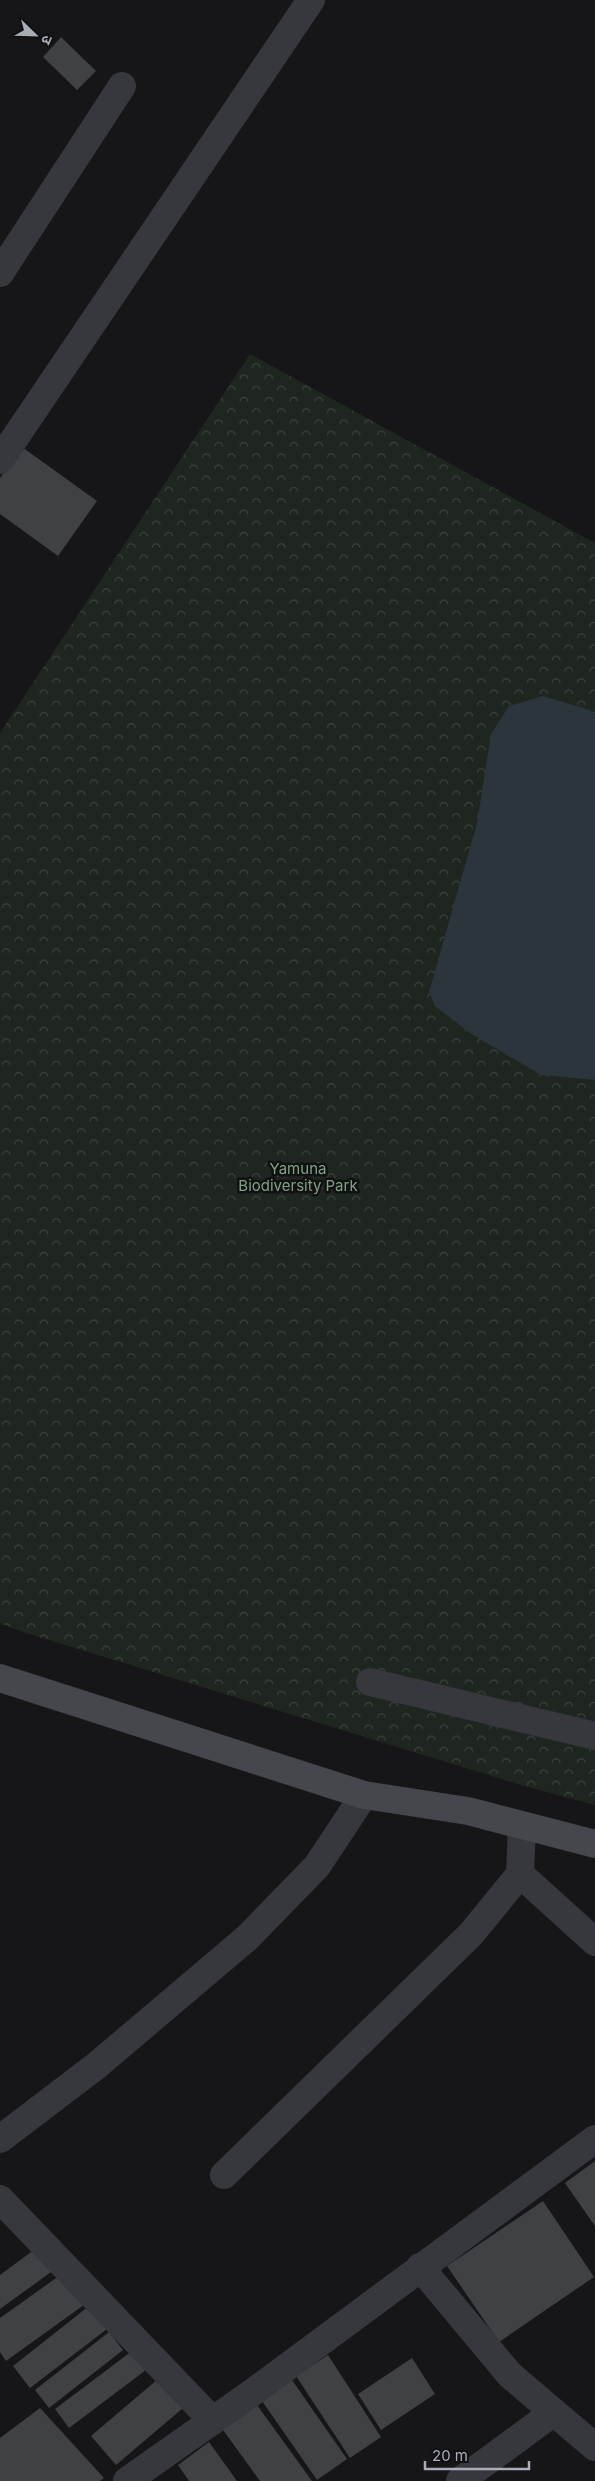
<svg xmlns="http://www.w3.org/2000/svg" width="595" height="2481" viewBox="0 0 595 2481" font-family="Inter,'Noto Sans Devanagari',sans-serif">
	<defs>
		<pattern id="park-crowns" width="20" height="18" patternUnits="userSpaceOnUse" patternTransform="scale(1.25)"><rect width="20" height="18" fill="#1e261f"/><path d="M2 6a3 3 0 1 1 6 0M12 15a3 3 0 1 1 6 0" fill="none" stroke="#3c433d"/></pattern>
	</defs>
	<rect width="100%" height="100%" fill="#161618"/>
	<path fill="url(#park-crowns)" d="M250,354L595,543V1805L528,1787L23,1632L0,1623V733Z"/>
	<path fill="#2c353c" d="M543,696L590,710L595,715V1080L541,1075L470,1033L435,1006L429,992L477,823L491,734L509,706Z"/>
	<path fill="#404145" d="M61,37L96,71L77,90L43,57Z
		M22,447L97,501L58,556L0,514V478Z
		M595,2161V2226L565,2183Z
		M543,2201L594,2277L499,2342L447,2266Z
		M42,2244L58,2267L0,2309V2275Z
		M66,2271L88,2302L6,2361L0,2352V2318Z
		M89,2306L107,2329L30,2388L13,2366Z
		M109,2332L123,2350L49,2408L35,2390Z
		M132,2351L146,2370L69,2428L55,2409Z
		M328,2355L381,2437L350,2458L296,2376Z
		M412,2358L435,2394L381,2430L358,2394Z
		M158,2379L183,2408L116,2465L91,2436Z
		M292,2380L347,2459L317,2480L262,2401Z
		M257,2405L312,2481H260L223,2430Z
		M40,2408L104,2478L100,2481H0V2438Z
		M209,2442L237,2481H189L178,2465Z"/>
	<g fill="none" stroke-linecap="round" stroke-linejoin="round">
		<path stroke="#37383d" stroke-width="28" d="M0,273L122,86
			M0,460L311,0
			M370,1682L595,1736
			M520,1874L595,1942
			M0,2139L96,2066L247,1938L317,1866L364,1795
			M224,2175L471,1934L520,1874L522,1827
			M0,2199L213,2421
			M420,2267L510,2375L595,2447
			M127,2481L249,2395L595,2139
			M460,2481L554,2412"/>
		<path stroke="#45474d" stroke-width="28" d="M0,1678L364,1795L468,1811L595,1844"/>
	</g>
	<g text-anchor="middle" stroke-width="5" stroke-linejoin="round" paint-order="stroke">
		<g font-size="15" fill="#7fa381" stroke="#111113">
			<text x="298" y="1174">Yamuna<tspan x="298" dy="17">Biodiversity Park</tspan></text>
		</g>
	</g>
	<g transform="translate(35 35) rotate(113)" stroke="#111113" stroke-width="4" paint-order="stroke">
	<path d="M0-4L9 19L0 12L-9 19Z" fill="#a8adb8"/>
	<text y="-8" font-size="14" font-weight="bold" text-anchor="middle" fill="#a8adb8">उ</text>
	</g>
	<path d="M425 2461v8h104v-8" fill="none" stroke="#a8adb8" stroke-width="2.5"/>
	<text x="432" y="2461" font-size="15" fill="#a8adb8" stroke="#111113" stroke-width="4" paint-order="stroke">20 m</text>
</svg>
